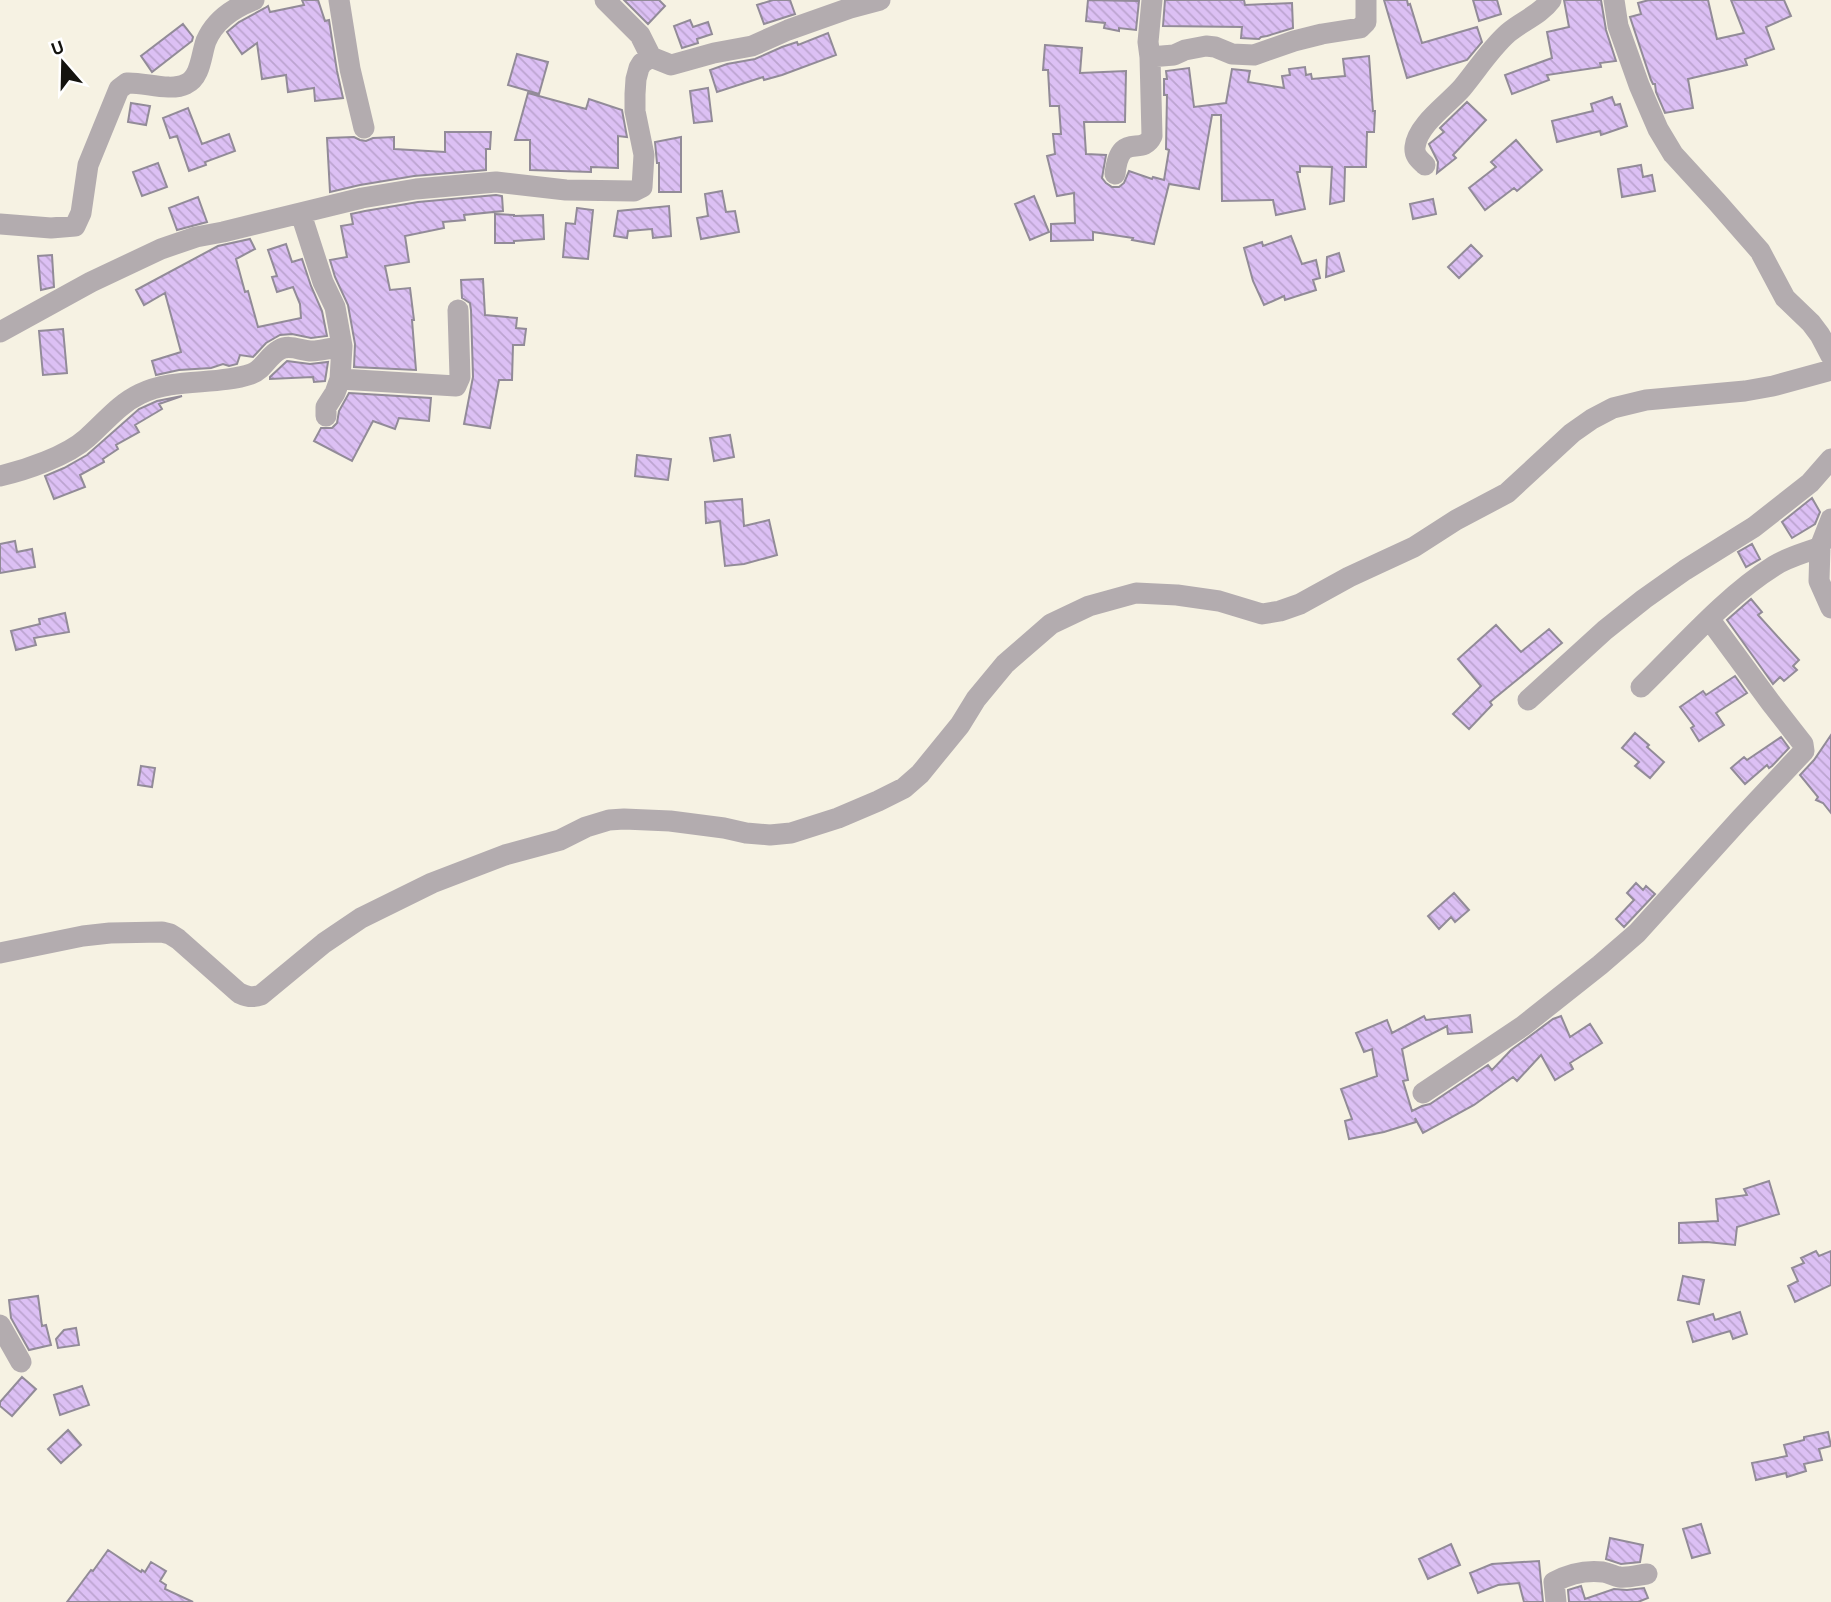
<svg xmlns="http://www.w3.org/2000/svg" width="1831" height="1602" viewBox="0 0 1831 1602" font-family="'Alegreya Sans',sans-serif">
	<defs>
		<pattern id="building-back-hatch" width="6" height="6" patternUnits="userSpaceOnUse" patternTransform="scale(1.75)"><rect width="6" height="6" fill="#dcc0f4"/><path d="M-1 5l2 2M0 0l6 6M5-1l2 2" fill="none" stroke="#bca4d0"/></pattern>
	</defs>
	<rect width="100%" height="100%" fill="#f6f2e3"/>
	<path fill="url(#building-back-hatch)" stroke="#928b98" stroke-width="2" d="M302,0H318L325,21L329,20L337,71L343,98L315,101L314,88L288,92L286,75L262,79L257,43L242,54L227,32L239,22L265,8L268,6L270,12L304,5Z
		M624,0H659L665,6L648,24Z
		M773,0H790L795,14L764,24L757,5Z
		M1088,0L1139,1L1136,30L1119,28V31L1104,28L1105,23L1086,21Z
		M1165,0H1244L1245,5L1292,3L1293,28L1267,36L1261,37L1259,39L1241,38L1242,27L1163,26Z
		M1384,0H1407L1408,5L1410,4L1422,43L1477,27L1482,42L1467,60L1407,78Z
		M1473,0H1497L1501,14L1479,21Z
		M1564,0H1601L1606,30L1616,61L1600,63L1601,67L1547,75L1549,80L1512,94L1505,75L1552,58L1547,32L1569,27Z
		M1649,0H1708L1717,39L1744,33L1731,0H1784L1791,16L1766,27L1774,49L1745,59L1747,65L1688,79L1693,108L1665,113L1656,92L1655,84H1653L1651,80L1630,17L1641,14L1638,3Z
		M690,20L693,27L708,22L712,34L697,39L698,43L682,48L674,26Z
		M183,24L193,37L192,41L152,72L141,56Z
		M828,33L836,55L782,75L764,80L763,77L717,92L710,70L727,64L755,59L782,47L797,42L798,45Z
		M1045,45L1082,48L1080,73L1126,71L1125,122H1084L1086,154L1106,155L1102,178L1106,183L1112,187H1119L1124,183L1129,171L1152,179L1153,177L1164,180L1169,150L1166,149L1167,95H1164V79H1167L1166,71L1189,68L1194,107L1226,103L1232,69L1250,71L1248,82L1284,88L1282,76L1290,75L1289,69L1305,67L1306,75L1311,74L1312,79L1345,76L1343,59L1369,56L1373,111H1375L1374,132H1367L1366,167H1345L1344,201L1330,204L1332,167L1300,166V172H1297L1305,209L1276,215L1273,200L1222,201L1221,115H1212L1199,189L1169,184L1154,244L1132,240L1133,238L1093,232V240L1051,241V224L1075,223L1074,193L1057,196L1047,156L1055,154L1053,134H1061L1059,106H1050L1048,70H1043Z
		M517,54L548,62L539,94L508,85Z
		M708,88L712,121L694,123L690,91Z
		M528,93L586,109L589,99L622,110L627,137L618,136V168L591,167V172L530,170V140H515Z
		M1612,97L1615,105L1620,104L1627,126L1601,135L1600,131L1557,142L1552,121L1593,111L1591,104Z
		M1467,102L1486,120L1453,155L1456,158L1437,173L1438,162L1429,144L1444,132L1440,128Z
		M131,103L150,106L146,125L128,122Z
		M188,108L202,144L229,134L235,151L205,162L206,165L189,171L177,136L170,138L163,118Z
		M445,132H491L490,149H486V170L414,176L360,185L330,192L327,138L354,137L360,140L366,141L373,138L394,137V149L445,152Z
		M681,137V192H659V163H657L655,142Z
		M1516,140L1542,170L1517,191L1514,188L1485,210L1469,188L1496,167L1491,162Z
		M158,163L167,187L142,196L133,172Z
		M1641,165L1643,177L1652,175L1655,191L1622,197L1618,169Z
		M722,191L726,212L735,211L739,232L701,239L697,218L708,216L705,194Z
		M496,195L502,196L503,211L464,215L465,220L443,222L444,228L405,236L409,262L385,266L390,290L410,288L414,320H412L416,370L354,367L355,344L348,305L335,277L330,260L347,257L341,226L353,224L351,214L365,211L418,202Z
		M1034,196L1049,232L1030,240L1015,204Z
		M198,197L207,222L177,230L169,208Z
		M1433,199L1436,214L1413,219L1410,204Z
		M669,206L671,236L653,238L652,229L628,231L627,238L614,236L618,211Z
		M577,208L593,210L588,259L563,257L566,223L575,224Z
		M495,214L514,215V216L543,215L544,239L514,241V243H495Z
		M1291,236L1302,264L1316,260L1320,278L1313,280L1316,290L1285,300L1284,296L1264,305L1253,281L1244,248L1262,242L1263,246Z
		M250,239L255,249L236,259L245,292L248,291L258,327L301,318L300,304L293,287L277,292L272,277L277,276L268,250L286,244L292,262L302,259L311,286L322,311L327,336L311,338L292,334L280,335L266,343L253,357L240,355L237,364L229,366L223,364L211,368L179,370L156,375L152,361L181,352L165,293L144,305L136,290L218,246Z
		M1471,245L1482,256L1459,278L1448,267Z
		M1339,253L1344,271L1326,277L1327,257Z
		M52,255L54,287L41,290L38,256Z
		M483,279L485,315L517,318L516,328L526,329L524,345H513L512,380H499L490,428L464,424L473,377L471,310L470,303L462,298L461,280Z
		M63,329L67,373L43,375L39,331Z
		M287,361L310,364L328,362L325,381L314,382L313,377L270,379V377Z
		M349,393L431,398L429,421L399,418L395,429L373,421L352,461L314,441L321,428H332L337,423L339,411Z
		M182,396L159,404L162,409L135,425L139,432L116,445L118,449L103,459L104,462L80,475L85,487L54,499L45,476L64,468L87,455L139,409L157,401Z
		M730,435L734,457L714,461L710,438Z
		M637,455L671,459L668,480L635,476Z
		M1812,498L1820,512L1815,524L1792,538L1782,522Z
		M742,499L744,526L769,520L777,555L744,564L725,566L720,521L706,523L705,502Z
		M15,541L17,552L32,549L35,567L0,573V544Z
		M1752,544L1760,559L1746,567L1738,552Z
		M1751,599L1762,612L1758,615L1799,660L1793,666L1797,670L1784,681L1780,677L1773,684L1727,620Z
		M65,613L69,632L34,638L36,645L16,650L11,631L40,624L39,619Z
		M1496,625L1521,652L1549,629L1562,643L1490,702L1492,705L1469,729L1453,714L1481,686L1458,659Z
		M1735,676L1747,693L1716,713L1724,725L1699,741L1691,728L1694,726L1680,707L1703,691L1706,695Z
		M1635,733L1649,745L1647,747L1664,762L1650,778L1635,766L1639,762L1622,748Z
		M1831,735V813L1823,803L1816,800L1818,797L1800,775L1814,760Z
		M1781,737L1789,748L1772,766L1769,768L1767,765L1745,784L1731,768L1744,757L1747,760Z
		M141,766L155,768L152,787L138,785Z
		M1636,883L1643,890L1646,886L1655,894L1624,927L1616,919L1634,900L1627,893Z
		M1454,893L1469,910L1455,922L1451,917L1439,929L1428,916Z
		M1470,1015L1472,1032L1448,1034L1447,1026L1402,1049L1408,1080L1403,1081L1412,1111L1422,1106L1430,1104L1488,1065L1492,1070L1511,1050L1553,1019L1561,1016L1570,1037L1590,1024L1602,1043L1570,1063L1573,1069L1555,1080L1541,1055L1517,1081L1513,1077L1474,1105L1423,1133L1415,1118L1416,1122L1384,1132L1349,1139L1345,1121L1352,1119L1341,1089L1377,1076L1372,1049L1364,1052L1356,1033L1387,1020L1392,1033L1424,1016L1426,1020Z
		M1769,1181L1779,1214L1737,1227L1735,1245L1707,1242L1679,1243V1223L1718,1221L1716,1199L1747,1195L1744,1189Z
		M1816,1251L1819,1256L1831,1251V1285L1795,1302L1788,1286L1798,1281L1792,1268L1804,1263L1801,1258Z
		M1683,1276L1704,1280L1699,1304L1678,1300Z
		M38,1296L42,1326L46,1325L51,1345L29,1350L11,1318L9,1300Z
		M1740,1312L1747,1334L1733,1339L1730,1331L1693,1342L1687,1322L1713,1314L1715,1320Z
		M76,1328L79,1345L58,1348L56,1339L64,1330Z
		M22,1377L36,1389L12,1416L0,1406V1402Z
		M82,1386L89,1405L60,1415L54,1395Z
		M68,1430L81,1445L61,1463L48,1449Z
		M1828,1432L1831,1446L1819,1449L1822,1460L1804,1464L1806,1471L1787,1477L1786,1473L1756,1480L1752,1463L1787,1456L1784,1445L1804,1440V1437Z
		M1701,1524L1710,1553L1692,1558L1683,1529Z
		M1610,1538L1643,1545L1640,1562L1621,1564L1606,1559Z
		M1451,1544L1460,1565L1428,1579L1419,1559Z
		M108,1550L141,1572L142,1570L145,1572L151,1562L166,1571L160,1581L166,1585L165,1589L193,1602H67L91,1570L93,1571Z
		M1539,1561L1543,1602H1524L1519,1583L1498,1585L1478,1593L1470,1573L1492,1564Z
		M1581,1586L1585,1599L1614,1589L1627,1590L1644,1588L1648,1598L1638,1602H1569L1568,1590Z"/>
	<g fill="none" stroke-linecap="round" stroke-linejoin="round">
		<path stroke="#b3acaf" stroke-width="21" d="M339,0L350,69L364,128
			M605,0L640,35L651,57L671,65L714,53L752,46L788,30L850,8L880,0
			M1614,0L1618,26L1639,85L1658,129L1673,154L1717,202L1760,251L1785,298L1811,323L1820,335L1831,356
			M1150,57L1148,42L1152,0
			M1425,165C1420,160 1414,156 1415,147C1417,125 1448,104 1462,88C1477,70 1490,49 1508,33C1522,21 1540,15 1551,0
			M1115,174C1120,129 1142,158 1152,136L1150,57L1174,55L1185,50L1206,46L1215,47L1232,54L1254,55L1294,41L1322,34L1360,28L1366,22V0
			M301,214L323,282L335,307L342,346L340,379L335,393L326,407V416
			M0,224L51,228L75,226L81,213L88,165L119,89L127,83C144,82 170,92 186,84C201,77 201,55 206,41C215,20 233,8 254,0
			M0,332L91,282L161,249L196,237L223,232L362,198L416,189L496,182L566,190L634,191L642,187L644,155L635,111V94L636,79L639,68L642,63L651,57
			M340,379L456,386L460,377L458,310
			M0,476C26,470 67,456 87,438C105,422 119,404 140,394C175,377 216,386 251,374C263,370 268,356 279,350C289,344 299,350 310,351C320,351 332,348 342,346
			M1831,519L1820,547L1819,581L1831,608
			M1641,687C1682,647 1726,596 1774,566C1788,557 1805,553 1820,547
			M1528,700L1605,630L1644,599L1685,570L1754,527L1810,483L1831,459
			M0,953L83,936L110,933L162,932L170,934L178,939L239,993C247,997 253,998 261,995L324,943L361,918L432,883L505,855L560,840L586,827L609,820L624,819L670,821L724,828L746,833L770,835L791,833L838,818L878,801L904,788L920,774L960,725L976,699L1005,664L1051,624L1089,606L1136,593L1177,595L1219,601L1262,614L1280,611L1300,604L1349,577L1414,547L1456,520L1507,493L1572,433L1592,419L1613,408L1646,400L1745,391L1773,386L1831,370
			M1423,1093L1523,1026L1600,965L1637,933L1741,818L1804,751L1803,744L1771,703L1710,620
			M0,1325L21,1362
			M1556,1602L1554,1582C1569,1574 1586,1570 1603,1572C1609,1573 1614,1576 1619,1577C1629,1578 1638,1575 1647,1574"/>
	</g>
	<g transform="translate(63 63) rotate(340)" stroke="#ffffff" stroke-width="5" paint-order="stroke">
	<path d="M0-5L12 26L0 18L-12 26Z" fill="#14130e"/>
	<text y="-10" font-size="19" font-weight="bold" text-anchor="middle" fill="#14130e">U</text>
	</g>
</svg>
